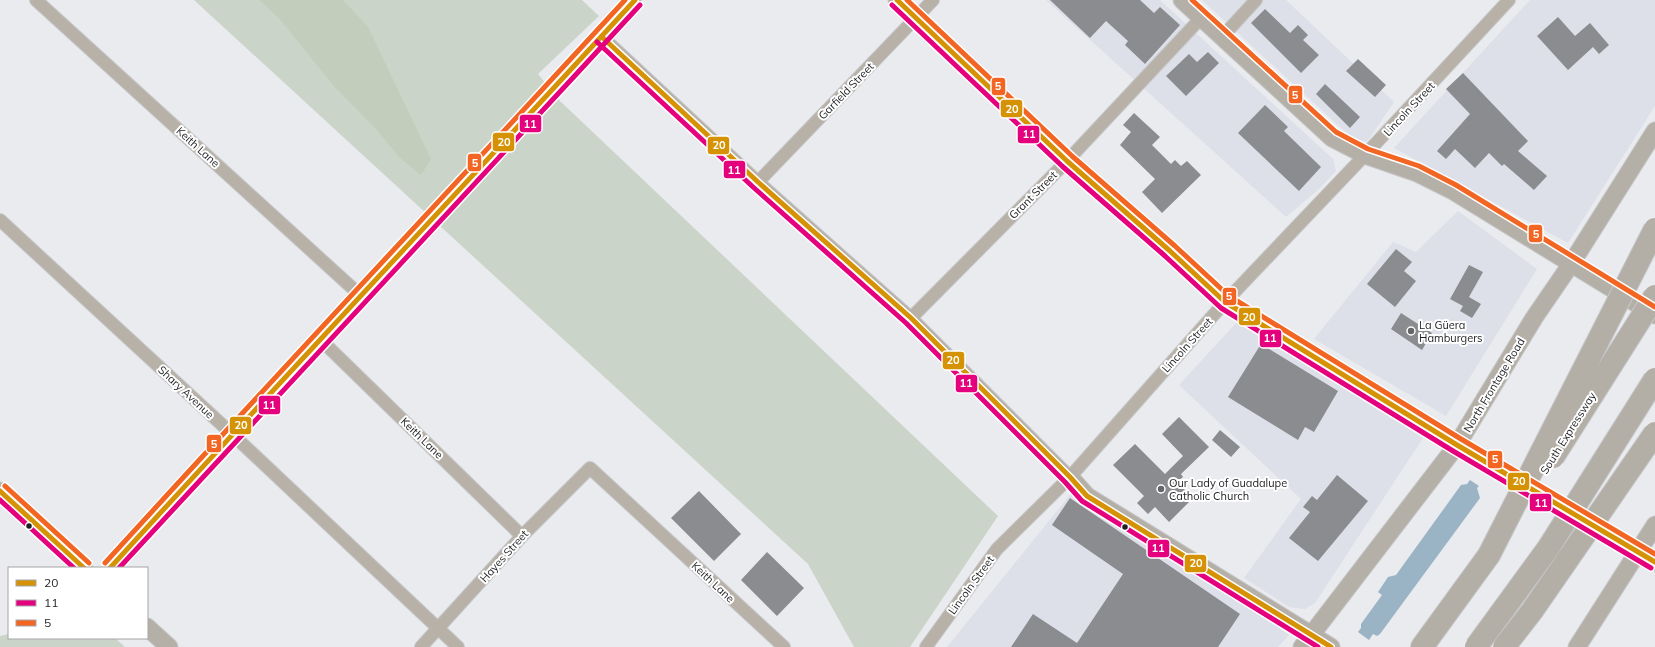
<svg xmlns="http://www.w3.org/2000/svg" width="1655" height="647" viewBox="0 0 1655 647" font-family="Mulish,sans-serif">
	<rect width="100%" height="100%" fill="#eaebef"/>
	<path fill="#dddfe9" d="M1046,0H1160L1333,159L1336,171L1320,188L1286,217Z
		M1202,0H1286L1394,102L1367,142L1352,138Z
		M1530,0H1655V106L1568,243L1394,148Z
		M1458,211L1537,269L1446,416L1314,339L1393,242L1416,252Z
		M1237,322L1423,438L1315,603L1305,609L1289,607L1244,578L1301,499L1179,385Z
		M1074,490L1289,635L1278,647H947Z"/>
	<path fill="#cbd4c8" d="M194,0H582L599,16L538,74L560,101L998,516L910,647H854L808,564Z
		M9,634V638H115L125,647H0V636Z"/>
	<path fill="#c2cdbc" d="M259,0H343L368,27L431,159L421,175L399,157L377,130L333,85L279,18Z"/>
	<path fill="#9ab4c5" d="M1470,480L1479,486L1477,488L1480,498L1380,634L1377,636L1373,634L1369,640L1358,632L1361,628V624L1382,595L1378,592L1388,577L1396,575L1461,485L1467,484Z"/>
	<path fill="#8b8c8f" d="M1050,0H1140L1154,13L1160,7L1180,25L1145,64L1125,45L1128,41L1106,21L1090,38Z
		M1265,9L1290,33L1298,25L1308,35L1303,40L1319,55L1301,73L1251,23Z
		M1558,17L1575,36L1590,23L1609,45L1599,54L1593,47L1568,70L1537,36Z
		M1208,52L1219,63L1186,96L1166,76L1189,54L1197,62Z
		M1358,59L1386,85L1375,97L1346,71Z
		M1463,73L1528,141L1518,151L1547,176L1534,190L1504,164L1502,166L1489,153L1475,168L1455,149L1446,159L1437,151L1470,114L1446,89Z
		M1325,84L1360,117L1350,128L1316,94Z
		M1265,105L1288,127L1284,131L1321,167L1299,191L1238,133Z
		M1134,113L1160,137L1152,145L1171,164L1175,160L1181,166L1187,161L1201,175L1162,213L1142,192L1155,179L1120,145L1131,132L1123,125Z
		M1396,249L1412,262L1404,271L1416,281L1395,307L1367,284Z
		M1469,265L1483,272L1469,297L1481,304L1472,318L1460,311L1463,306L1450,299Z
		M1401,313L1432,333L1422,350L1391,329Z
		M1261,344L1338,391L1314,432L1305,427L1298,440L1228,397Z
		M1179,417L1209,447L1181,474L1183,477L1177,482L1193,498L1169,522L1155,507L1148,514L1137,503L1144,496L1113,465L1135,444L1165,474L1183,456L1162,434Z
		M1220,430L1240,447L1231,457L1212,440Z
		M1337,475L1368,501L1318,561L1289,538L1310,512L1303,507L1312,496L1317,500Z
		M699,491L741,534L714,561L671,518Z
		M1070,498L1240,614L1218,647H1011L1033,614L1077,643L1123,574L1052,525Z
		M767,552L804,588L777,616L741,580Z"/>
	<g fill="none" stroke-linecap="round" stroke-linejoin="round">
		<g stroke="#c6c7c9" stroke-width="14">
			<path id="street" d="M36,0L360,295
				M602,37L758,182L911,318L1070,477
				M1222,37L1256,0
				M758,182L933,0
				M0,220L232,434L458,647
				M911,318L1067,161L1201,18
				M321,340L522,536
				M110,568L232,434L321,340L360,295L413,241L635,0
				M421,647L522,536L590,468L784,647
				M926,647L997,549L1070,477L1225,302L1365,155L1509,0"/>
		</g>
		<g stroke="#c6c7c9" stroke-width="19">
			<path id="secondary" d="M897,0L1067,161L1170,251L1225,302L1457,445L1655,562
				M1182,0L1332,138L1365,155L1417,173L1453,191L1655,315
				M1070,477L1087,496L1331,647
				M0,491L84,568
				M147,627L169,647
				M1302,647L1457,445L1534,318L1571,264L1655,131
				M1577,647L1655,525"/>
		</g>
		<g stroke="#c6c7c9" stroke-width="24">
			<path id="highway" d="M1422,647L1489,555"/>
		</g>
		<use href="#street" stroke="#b7b1a8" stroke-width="12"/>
		<use href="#secondary" stroke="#b5b0a7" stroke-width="17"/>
		<use href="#highway" stroke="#b3afa6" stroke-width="22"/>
		<g stroke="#c6c7c9" stroke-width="24" stroke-linecap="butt">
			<path id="highway-bridge" d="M1553,457L1655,296
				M1489,555L1655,229
				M1476,647L1549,547L1655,379
				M1504,647L1532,611L1655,433"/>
		</g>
		<use href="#highway-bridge" stroke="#b3afa6" stroke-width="22"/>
		<g stroke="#fff" stroke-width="8">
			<path id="bus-1" d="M897,0L1067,161L1170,251L1225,302L1457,445L1655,562
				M602,37L758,182L911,318L1070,477L1087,496L1331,647
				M0,491L84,568
				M110,568C284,377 460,190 635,0"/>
		</g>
		<g stroke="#fff" stroke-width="8">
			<path id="bus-2" d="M892,5L1062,166L1165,256L1221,308L1453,451L1651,568
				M597,42L753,187L906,323L1065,482L1082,501L1318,647
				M0,500L74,568
				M119,568C292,379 467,193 640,5"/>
		</g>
		<g stroke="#fff" stroke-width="8">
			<path id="bus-3" d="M907,0L1072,156L1175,246L1229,296L1461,439L1655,554
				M1192,0L1336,132L1368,149L1419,166L1456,185L1655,307
				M5,486L89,563
				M105,563C277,374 452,188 625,0"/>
		</g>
		<use href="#bus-1" stroke="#d69205" stroke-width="5"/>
		<use href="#bus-2" stroke="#e5007d" stroke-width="5"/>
		<use href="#bus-3" stroke="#f26522" stroke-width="5"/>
	</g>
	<g fill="#65666a" stroke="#fff" stroke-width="1.5">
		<circle cx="1411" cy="331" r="4"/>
		<circle cx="1161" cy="489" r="4"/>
	</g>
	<g fill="#1e1f22" stroke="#fff" stroke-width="1.5">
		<circle cx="29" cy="526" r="3.5"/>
		<circle cx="1125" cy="527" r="3.5"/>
	</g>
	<g text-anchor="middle" stroke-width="4" stroke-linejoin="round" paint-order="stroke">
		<g font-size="11" fill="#1e1f22" stroke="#fff">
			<text transform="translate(846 91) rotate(-46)" y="4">Garfield Street</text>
			<text transform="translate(1409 109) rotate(-47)" y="4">Lincoln Street</text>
			<text transform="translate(198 147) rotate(42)" y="4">Keith Lane</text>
			<text transform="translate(1033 195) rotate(-45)" y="4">Grant Street</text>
			<text transform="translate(1187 345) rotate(-48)" y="4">Lincoln Street</text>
			<text transform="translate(1494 385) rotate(-59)" y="4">North Frontage Road</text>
			<text transform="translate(186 392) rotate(43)" y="4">Shary Avenue</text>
			<text transform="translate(1568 433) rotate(-58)" y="4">South Expressway</text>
			<text transform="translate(422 438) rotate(44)" y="4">Keith Lane</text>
			<text transform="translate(504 556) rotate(-48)" y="4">Hayes Street</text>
			<text transform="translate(713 582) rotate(43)" y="4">Keith Lane</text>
			<text transform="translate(971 585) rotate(-54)" y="4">Lincoln Street</text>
		</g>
		<g font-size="11" fill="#1e1f22" stroke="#fff" text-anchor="start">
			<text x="1419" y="329">La Güera<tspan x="1419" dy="13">Hamburgers</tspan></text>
			<text x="1169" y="487">Our Lady of Guadalupe<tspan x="1169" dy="13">Catholic Church</tspan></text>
		</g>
	</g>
	<g stroke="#fff" stroke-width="1.5">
		<rect x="991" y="77" width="15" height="19" rx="4" fill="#f26522"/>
		<rect x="1288" y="85" width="15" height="19" rx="4" fill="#f26522"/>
		<rect x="1000" y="99" width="23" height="19" rx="4" fill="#d69205"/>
		<rect x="519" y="114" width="23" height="19" rx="4" fill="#e5007d"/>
		<rect x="1017" y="125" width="23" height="19" rx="4" fill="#e5007d"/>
		<rect x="492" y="132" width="23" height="20" rx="4" fill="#d69205"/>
		<rect x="707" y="136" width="23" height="19" rx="4" fill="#d69205"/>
		<rect x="467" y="153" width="15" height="19" rx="4" fill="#f26522"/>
		<rect x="723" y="160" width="23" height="19" rx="4" fill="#e5007d"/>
		<rect x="1528" y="224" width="15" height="19" rx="4" fill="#f26522"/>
		<rect x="1222" y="287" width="15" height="19" rx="4" fill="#f26522"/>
		<rect x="1238" y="307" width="23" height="19" rx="4" fill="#d69205"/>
		<rect x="1259" y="329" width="23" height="19" rx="4" fill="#e5007d"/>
		<rect x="942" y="351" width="23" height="19" rx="4" fill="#d69205"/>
		<rect x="955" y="374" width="23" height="19" rx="4" fill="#e5007d"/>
		<rect x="258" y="395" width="23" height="20" rx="4" fill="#e5007d"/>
		<rect x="229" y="416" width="23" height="19" rx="4" fill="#d69205"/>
		<rect x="206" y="434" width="16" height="19" rx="4" fill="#f26522"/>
		<rect x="1487" y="450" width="16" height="19" rx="4" fill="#f26522"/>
		<rect x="1507" y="472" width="23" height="19" rx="4" fill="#d69205"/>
		<rect x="1529" y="493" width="23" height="19" rx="4" fill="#e5007d"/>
		<rect x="1147" y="539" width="23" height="19" rx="4" fill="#e5007d"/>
		<rect x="1184" y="554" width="23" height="19" rx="4" fill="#d69205"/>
	</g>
	<g font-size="11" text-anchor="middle" font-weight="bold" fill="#fff">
		<text x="998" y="90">5</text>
		<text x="1295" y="99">5</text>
		<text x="1012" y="113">20</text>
		<text x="530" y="128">11</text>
		<text x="1029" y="138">11</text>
		<text x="504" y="146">20</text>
		<text x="719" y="149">20</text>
		<text x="475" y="167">5</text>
		<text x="734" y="174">11</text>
		<text x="1536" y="238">5</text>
		<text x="1229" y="300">5</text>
		<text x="1249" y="321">20</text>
		<text x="1270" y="342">11</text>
		<text x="953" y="364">20</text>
		<text x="966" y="387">11</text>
		<text x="269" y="409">11</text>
		<text x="241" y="429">20</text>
		<text x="214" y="448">5</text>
		<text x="1495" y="463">5</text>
		<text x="1519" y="485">20</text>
		<text x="1541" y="507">11</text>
		<text x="1158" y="552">11</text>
		<text x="1196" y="567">20</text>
	</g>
	<rect x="8" y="567" width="140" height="72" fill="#ffffff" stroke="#a5a5a7"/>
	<rect x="16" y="580" width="20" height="6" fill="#d69205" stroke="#a5a5a7"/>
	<text x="44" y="587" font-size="12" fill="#1e1f22">20</text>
	<rect x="16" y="600" width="20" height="6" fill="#e5007d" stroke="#a5a5a7"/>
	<text x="44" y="607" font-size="12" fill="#1e1f22">11</text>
	<rect x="16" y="620" width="20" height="6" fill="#f26522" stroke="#a5a5a7"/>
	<text x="44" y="627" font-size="12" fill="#1e1f22">5</text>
</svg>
